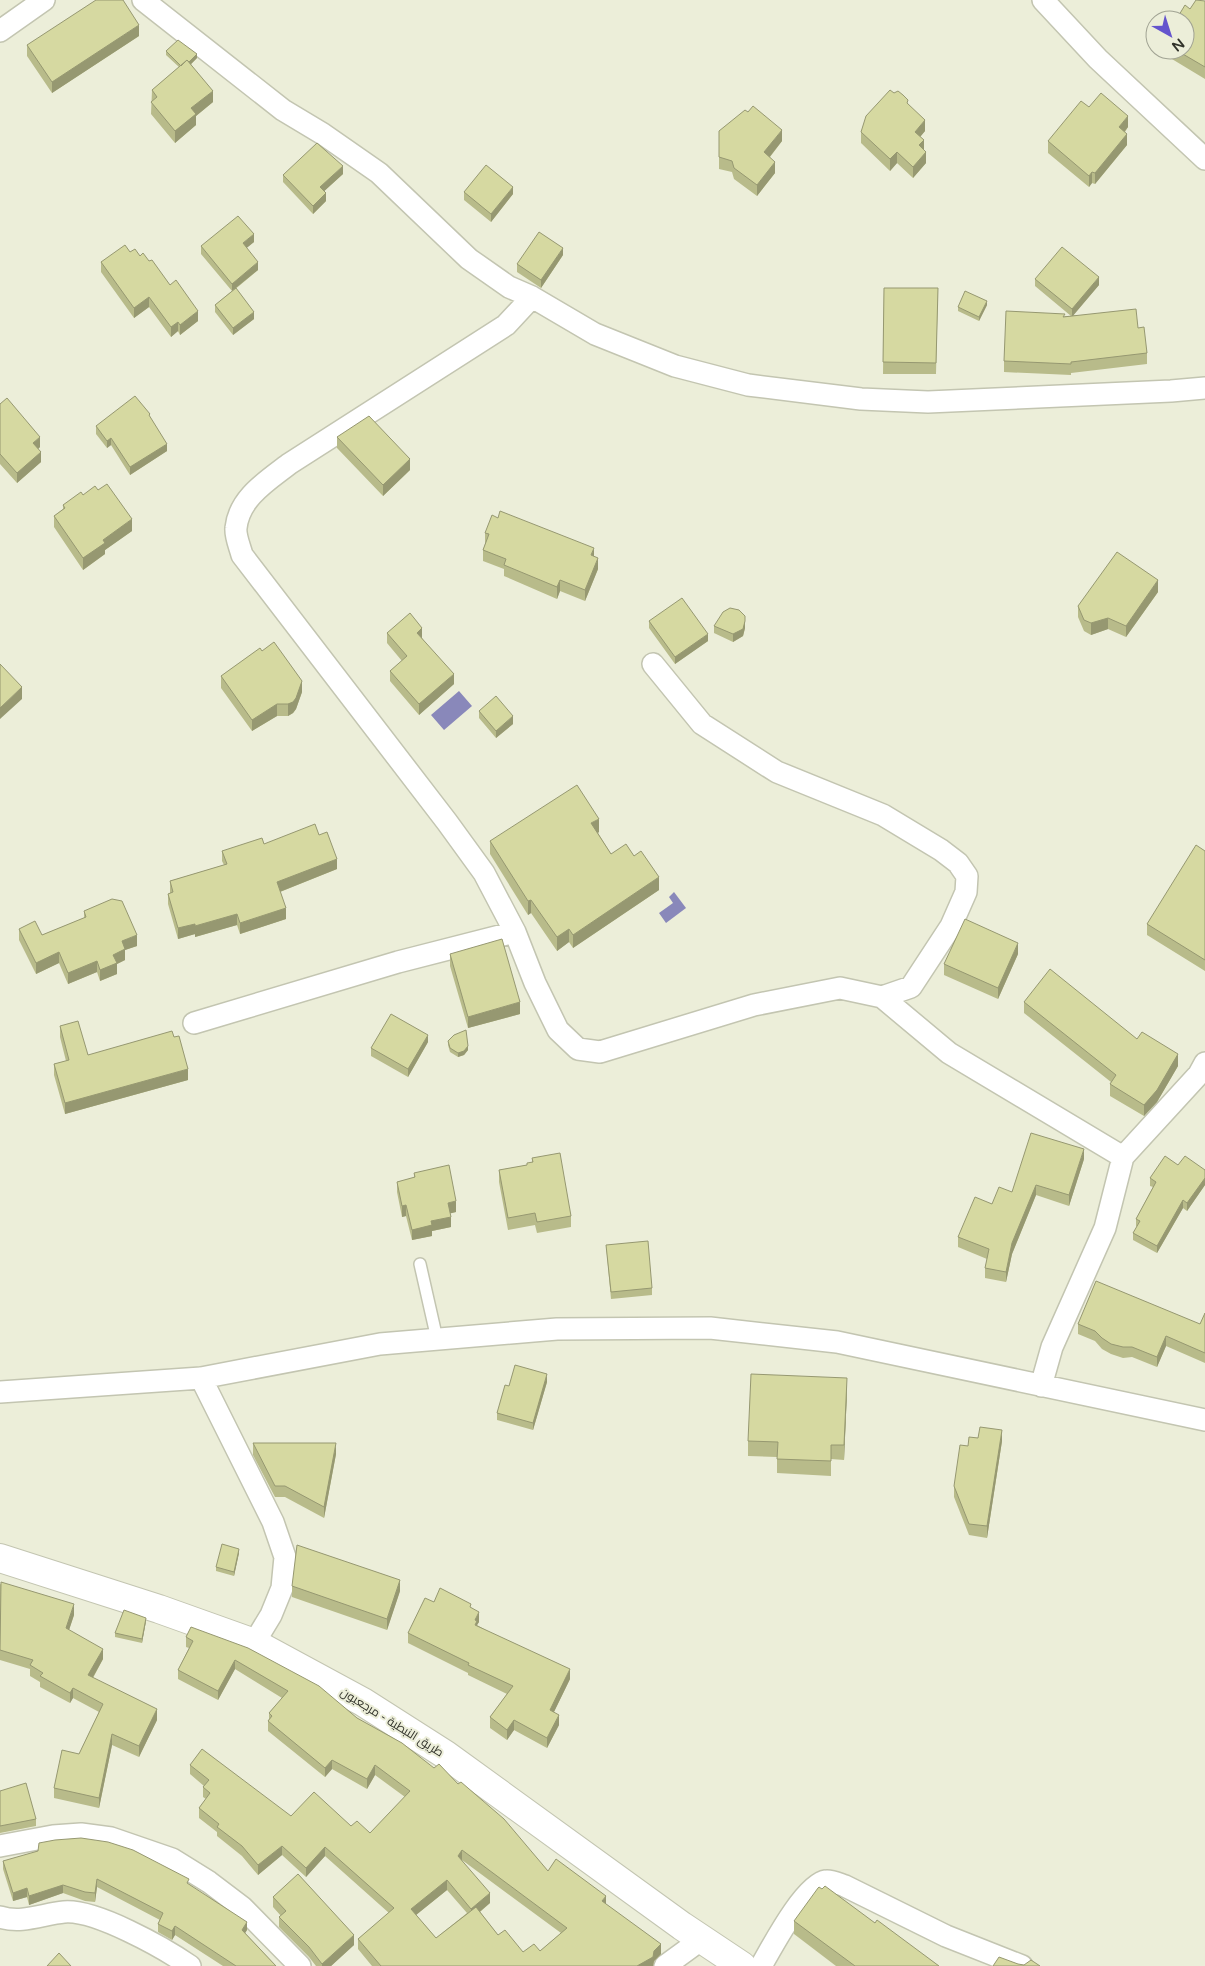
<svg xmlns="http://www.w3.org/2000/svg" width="1205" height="1966" viewBox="0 0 1205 1966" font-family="'Varela Round',Cairo,sans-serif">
	<rect width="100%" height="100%" fill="#eceed9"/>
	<path fill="#8988ba" d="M459,691L472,706L444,730L431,715Z
		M674,892L686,908L666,923L659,913L673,903L669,897Z"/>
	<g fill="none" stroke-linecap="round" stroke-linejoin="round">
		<g stroke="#c3c5b1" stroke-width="14">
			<path id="service" d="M420,1264L437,1339"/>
		</g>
		<g stroke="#c3c5b1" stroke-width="24">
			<path id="minor" d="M143,0L283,110L323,134L379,173L469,259L509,287L532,297L595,334L675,366L748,385L861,399L928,402L1171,391L1205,388
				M1043,0L1098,59L1205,159
				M0,31L44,0
				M532,297L506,325L289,464C267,481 239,498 236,528C235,536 240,547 242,555L447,822L484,873L515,932L535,983L558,1030L578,1049L600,1052L754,1005L840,988L882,997L949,1053L1123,1157
				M653,664L702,724L777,772L883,815L941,850L958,863L967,876L966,892L951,926L911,987L882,997
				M194,1023L398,962L515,932
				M201,1378L273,1522L285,1557L282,1588L271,1615L254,1643
				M1041,1386L1052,1347L1105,1228L1123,1157L1199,1074L1205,1063
				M0,1392L201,1378L380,1344L557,1329L710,1328L837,1342L1205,1420
				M0,1846L53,1836L81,1834L111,1838L172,1859L209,1882L242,1907L300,1966
				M0,1917C22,1924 43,1914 64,1912C95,1909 164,1948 190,1966
				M665,1966L702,1939
				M761,1966C772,1947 805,1884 826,1881C831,1880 839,1884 845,1886L946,1936L1022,1966"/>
		</g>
		<g stroke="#c3c5b1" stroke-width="30">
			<path id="secondary" d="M0,1558L159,1609L254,1643L363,1702L446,1755L682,1926L742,1966"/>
		</g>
		<use href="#service" stroke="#fff" stroke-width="11"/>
		<use href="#minor" stroke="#fff" stroke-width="21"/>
		<use href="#secondary" stroke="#fff" stroke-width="28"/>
	</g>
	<path fill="#b8bb8a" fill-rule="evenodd" d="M1205,1V79L1162,53V50H1185L1190,9Z
		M139,36L52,93L27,56V45Z
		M166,51L197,58L191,64L213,102L196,116V125L175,143L151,114L152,90L179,67L166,55Z
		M908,104L925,131L920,137L924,150L926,163L913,178L897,163L890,171L861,143V132Z
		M1089,107L1128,127L1125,132L1127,145L1095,184L1092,183L1089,187L1048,153V141Z
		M719,131L782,141L770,157L775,173L757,196L734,179L732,172L719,169Z
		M343,174L324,191L326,201L313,214L283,182V175Z
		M464,192L513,194L491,222L464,200Z
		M254,242L246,248L258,270L233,291L254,319L233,335L215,312V305L232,291L201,254V246Z
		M130,252L140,256L149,261L170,285L198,321L180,335L178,331L171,337L149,307L134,318L101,272V262Z
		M563,255L541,288L517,272V264Z
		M1035,279L1099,285L1073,315L1138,328L1147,353V364L1071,373V375L1004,372V361L1065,316H1071L1035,286Z
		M884,288H938L936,374H883Z
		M987,305L979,321L958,311V307Z
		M0,404L40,447L38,449L41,462L17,483L0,464Z
		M150,417L167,451L130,475L111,445L107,448L96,434V426Z
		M337,437L410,470L383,496L337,448Z
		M98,490L132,531L105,550V554L83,570L54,527V516L63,509V505L83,495Z
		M485,533L594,556L598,569L585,601L560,591L557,599L504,576V569L483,561V550L485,544Z
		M1158,592L1126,637L1108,629L1091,635L1084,631L1078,617V606Z
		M649,621L708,641L675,664L649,628Z
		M714,626L745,628L743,636L733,642L714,633Z
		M387,633L422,638L454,684L419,715L390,681V671L402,661L387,643Z
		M262,651L302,692L296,709L293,713L288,716H277L252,731L221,688V676Z
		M479,711L513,724L496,738L479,718Z
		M599,832L598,833L611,854L659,890L573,948L569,942L557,951L531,913L528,915L490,854V841Z
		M319,835L337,869L280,892L286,919L240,934L237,925L195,937V934L178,939L168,904V894L170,893V881L224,865L222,861V851Z
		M1205,851V971L1147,935V924Z
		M84,911L137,946L125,950V960L117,964V974L100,981L97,972L68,984L59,963L36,974L19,940V929L42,935L84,918Z
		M450,954L520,1014L468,1028L450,966Z
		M1018,954L998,999L944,975V964Z
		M1024,1002L1178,1066L1157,1102L1144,1116L1110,1096V1084L1111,1082L1024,1013Z
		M60,1026L88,1055L188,1080L65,1114L54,1075V1064L66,1061L60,1037Z
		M448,1041L468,1050L464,1055L458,1057L450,1052L448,1045Z
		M428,1042L408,1077L371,1056V1048Z
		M532,1158L571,1216V1227L537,1233L535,1225L508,1230L499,1182V1170L527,1165L532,1162Z
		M1084,1159L1069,1206L1036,1195L1012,1254L1006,1282L985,1278V1268L987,1259L958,1247V1237L1012,1192Z
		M1178,1165L1205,1170V1185L1187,1211L1183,1208L1157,1253L1133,1240V1233L1137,1227L1136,1226V1219L1153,1187L1150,1186V1178Z
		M414,1173L456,1212L450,1213L451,1227L432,1231V1236L412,1240L406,1216L402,1217L397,1192V1182L414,1178Z
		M606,1245L652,1288V1295L611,1299Z
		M1205,1313V1363L1166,1346L1157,1367L1132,1357L1123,1358L1111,1354L1102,1349L1095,1341L1078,1334V1324H1200Z
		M547,1382L533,1430L497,1420V1413L509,1386Z
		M847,1392L844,1460L831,1459V1476L777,1473V1457L748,1456V1441Z
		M1002,1441L987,1538L969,1535L954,1497V1486L968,1446Z
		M253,1443L336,1454L324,1518L285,1497H275L253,1455Z
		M239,1553L234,1576L216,1571V1567Z
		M0,1584L74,1615L69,1630L103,1659L93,1678L157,1720L139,1757L112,1745L99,1808L54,1798V1788L79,1754L99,1712L73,1698L70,1703L40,1687V1682L30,1676V1669L0,1660Z
		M292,1586L400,1591L387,1630L292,1597Z
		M434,1602L471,1608L479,1622L477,1625L570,1679L554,1712L559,1725L547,1748L514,1730L507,1740L490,1728V1717L507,1694L468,1675V1673L408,1643V1633Z
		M146,1621L142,1643L115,1637V1633Z
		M191,1627L357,1718L458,1784L548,1871L606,1904L661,1954L654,1961L653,1966H372L358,1949V1939L389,1913L325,1856L306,1877L282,1855L258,1875L242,1856L217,1836V1832L199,1818V1808L206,1799L203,1797V1787L204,1786L190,1774V1765L291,1816L351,1826L370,1833L405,1797L375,1775L367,1789L332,1769L325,1777L268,1731V1721L269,1719V1713L282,1698L235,1669L218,1700L178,1679V1670L189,1648L186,1647V1637ZM462,1860L561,1933L540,1951L523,1952L498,1935L480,1912L490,1903ZM447,1890L467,1913L436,1938L416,1915Z
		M0,1791L36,1819V1826L0,1833Z
		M3,1861L189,1884L247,1930L245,1933L276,1966H223L175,1935L172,1940L158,1932V1924L160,1920L97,1887L95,1902L85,1901L63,1893L29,1905L27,1897L13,1901L3,1869Z
		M273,1897L354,1945L331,1966H316L309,1957L279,1927V1917L281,1916L273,1907Z
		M794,1921L875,1923L939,1966H836L794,1934Z"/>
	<path fill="#969871" d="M139,25V36L52,93V82Z
		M197,54V58L183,72V68Z
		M213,91V102L196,116V125L175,143V131L191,108Z
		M1128,116V127L1119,138V127Z
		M925,120V131L915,143V132Z
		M782,130V141L764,164V152Z
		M1127,134V145L1095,184V173Z
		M924,140V151L919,145Z
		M897,152V163L890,171V159Z
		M926,152V163L913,178V167Z
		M775,162V173L757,196V185Z
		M343,166V174L320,195V187Z
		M1092,172V183L1089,187V176Z
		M513,187V194L491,222V214Z
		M326,193V201L313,214V206Z
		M254,234V242L243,251V243Z
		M563,248V255L541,288V280Z
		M258,262V270L232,291V284Z
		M1099,277V285L1072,317V309Z
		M149,297V307L134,318V308Z
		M987,301V305L979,321V317Z
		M198,311V321L180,335V325Z
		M254,312V319L233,335V328Z
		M178,322V331L171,337V327Z
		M40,437V447L33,454V443Z
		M111,438V445L107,448V441Z
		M167,444V451L130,475V467Z
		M41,452V462L17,483V473Z
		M410,459V470L383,496V485Z
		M132,519V531L105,550V554L83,570V558L103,540Z
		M594,548V559L591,555Z
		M598,558V569L585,601V590Z
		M560,580V591L557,599V587Z
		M1158,580V592L1126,637V626Z
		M1108,618V629L1091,635V623Z
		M745,621V628L743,636L733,642V634Z
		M422,628V639L417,633Z
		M708,634V641L675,664V657Z
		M454,674V684L419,715V704Z
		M302,681V692L296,709L293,713L288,716V704Z
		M22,687V699L0,719V708Z
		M277,704V716L252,731V720Z
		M513,716V724L496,738V731Z
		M599,819V832L591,837V823Z
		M337,859V869L277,893V882Z
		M659,877V890L573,948V935Z
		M531,900V913L528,915V901Z
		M286,908V919L240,934V923Z
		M237,914V925L195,937V926Z
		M195,924V934L178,939V928Z
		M569,929V942L557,951V937Z
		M137,935V946L125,950V960L117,964V974L100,981V970L113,955L122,941Z
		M1018,943V954L998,999V988Z
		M59,952V963L36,974V963Z
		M97,961V972L68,984V973Z
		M520,1002V1014L468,1028V1017Z
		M428,1035V1042L408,1077V1069Z
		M468,1046V1050L464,1055L458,1057V1053Z
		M1178,1054V1066L1157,1102L1144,1116V1105Z
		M188,1069V1080L65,1114V1103Z
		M1084,1149V1159L1069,1206V1195Z
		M1205,1178V1185L1187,1211V1203Z
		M1036,1185V1195L1012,1254L1006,1282V1272L1012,1243Z
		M1183,1200V1208L1157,1253V1246Z
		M456,1201V1212L448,1214V1203Z
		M406,1205V1216L402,1217V1206Z
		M451,1217V1227L432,1231V1236L412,1240V1230L431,1221Z
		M1166,1336V1346L1157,1367V1357Z
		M547,1374V1382L533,1430V1423Z
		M847,1378V1392L844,1460V1445Z
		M1002,1430V1441L987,1538V1526Z
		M336,1443V1454L324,1518V1507Z
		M239,1549V1553L234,1576V1572Z
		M400,1580V1591L387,1630V1619Z
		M74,1604V1615L66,1639V1628Z
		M479,1612V1622L477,1625V1631L475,1620Z
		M146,1618V1621L142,1643V1639Z
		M103,1649V1659L88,1686V1675Z
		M235,1660V1669L218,1700V1691Z
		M570,1669V1679L550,1720V1710Z
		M73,1688V1698L70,1703V1693Z
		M157,1709V1720L139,1757V1746Z
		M559,1715V1725L547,1748V1738Z
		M514,1720V1730L507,1740V1730Z
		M112,1734V1745L99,1808V1798Z
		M332,1760V1769L325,1777V1768Z
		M375,1765V1775L367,1789V1779Z
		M282,1846V1855L258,1875V1865Z
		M325,1847V1856L306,1877V1868Z
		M462,1850V1860L458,1865V1856Z
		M97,1879V1887L95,1902V1893Z
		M447,1880V1890L411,1919V1909Z
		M63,1885V1893L29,1905V1896Z
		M27,1888V1897L13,1901V1893Z
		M490,1893V1903L471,1919V1909Z
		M606,1896V1906L602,1901Z
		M247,1922V1930L242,1938V1930Z
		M175,1926V1935L172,1940V1931Z
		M354,1935V1945L331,1966H322V1964Z
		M661,1944V1954L654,1961L653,1966H637Z"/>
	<path fill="#d6d9a1" stroke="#969871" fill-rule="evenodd" d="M96,0H123L139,25L52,82L27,45Z
		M1196,0L1205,1V67L1176,50H1185V20H1176L1185,5L1190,9Z
		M178,40L197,54L189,62L187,60L181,66L166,51Z
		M187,60L213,91L191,108L196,114L175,131L151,102L157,97L152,90Z
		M890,90L894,93L898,91L903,95L908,100L907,103L925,120L915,132L924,140L919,145L926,152L913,167L897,152L890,159L861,132L866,116Z
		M1101,93L1128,116L1119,127L1127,134L1095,173L1092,172L1089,176L1048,141L1081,101L1089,107Z
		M753,106L782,130L764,152L775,162L757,185L734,168L732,161L719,157V131L745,110L748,112Z
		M317,143L343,166L320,187L326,193L313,206L283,175Z
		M486,165L513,187L491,214L464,192Z
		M238,216L254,234L243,243L258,262L232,284L201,246Z
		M539,232L563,248L541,280L517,264Z
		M125,245L130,252L135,249L140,256L143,253L149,261L152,260L170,285L176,280L198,311L180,325L178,322L171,327L149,297L134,308L101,262Z
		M1062,247L1099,277L1072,309L1035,279Z
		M236,288L254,312L233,328L215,305Z
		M884,288H938L936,363L883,362Z
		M965,291L987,301L979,317L958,307Z
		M1136,309L1138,328L1144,327L1147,353L1071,362V364L1004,361L1006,311L1065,314L1063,317Z
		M135,396L150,414L149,415L167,444L130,467L111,438L107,441L96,426Z
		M7,398L40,437L33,443L41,452L17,473L0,454V404Z
		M369,416L410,459L383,485L337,437Z
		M107,484L132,519L103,540L105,543L83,558L54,516L65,508L63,505L81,492L83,495L95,486L98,490Z
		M500,511L594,548L591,555L598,558L585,590L560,580L557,587L504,565L506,559L483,550L489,534L485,533L492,515L498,518Z
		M1117,552L1158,580L1126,626L1108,618L1091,623L1084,620L1078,606Z
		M682,598L708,634L675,657L649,621Z
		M730,608L739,610L745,616V621L743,629L733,634L714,626L723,612Z
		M410,613L422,628L417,633L454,674L419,704L390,671L407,656L387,633Z
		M274,642L302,681L296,698L293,702L288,704H277L252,720L221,676L260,648L262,651Z
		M0,664L22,687L0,708Z
		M496,696L513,716L496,731L479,711Z
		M577,785L599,819L591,823L611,854L626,844L634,856L641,851L659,877L573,935L569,929L557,937L531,900L528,901L490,841Z
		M315,824L319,835L327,832L337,859L277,882L286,908L240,923L237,914L195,926V924L178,928L168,894L173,892L170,881L227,864L222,851L262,838L264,844Z
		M1196,845L1205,851V960L1147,924Z
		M112,899L122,901L137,935L122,941L125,949L113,955L117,963L100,970L97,961L68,973L59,952L36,963L19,929L35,921L42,935L86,917L84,911Z
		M965,919L1018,943L998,988L944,964Z
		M502,939L520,1002L468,1017L450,954Z
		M1050,969L1137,1039L1142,1032L1178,1054L1157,1090L1144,1105L1110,1084L1116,1075L1024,1002Z
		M391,1014L428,1035L408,1069L371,1048Z
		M78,1021L88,1055L172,1031L174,1037L179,1036L188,1069L65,1103L54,1064L69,1060L60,1026Z
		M466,1030L468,1046L464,1051L458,1053L450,1048L448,1041L454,1035Z
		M1031,1133L1084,1149L1069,1195L1036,1185L1012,1243L1006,1272L985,1268L989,1249L958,1237L975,1197L992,1204L999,1187L1012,1192Z
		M560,1153L571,1216L537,1222L535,1213L508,1218L499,1170L527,1165V1163L533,1162L532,1158Z
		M1165,1156L1178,1165L1185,1156L1205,1170V1178L1187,1203L1183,1200L1157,1246L1133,1233L1140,1221L1136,1219L1156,1182L1150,1178Z
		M449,1165L456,1201L448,1203L451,1217L431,1221L432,1225L412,1230L406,1205L402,1206L397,1182L415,1177L414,1173Z
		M648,1241L652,1288L611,1292L606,1245Z
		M1096,1281L1200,1324L1205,1313V1353L1166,1336L1157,1357L1132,1347H1123L1111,1344L1102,1338L1095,1331L1078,1324Z
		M515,1365L547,1374L533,1423L497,1413L505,1385L509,1386Z
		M751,1374L847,1378L844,1445H831V1461L777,1459L778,1442L748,1441Z
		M980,1427L1002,1430L987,1526L969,1524L954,1486L960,1445L968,1446L969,1437L978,1438Z
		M253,1443H336L324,1507L285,1486H275Z
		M222,1544L239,1549L234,1572L216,1567Z
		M297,1545L400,1580L387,1619L292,1586Z
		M1,1582L74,1604L66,1628L103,1649L88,1675L157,1709L139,1746L112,1734L99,1798L54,1788L62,1750L79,1754L103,1704L73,1688L70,1693L40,1676L43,1673L30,1665L33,1660L0,1650Z
		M440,1588L471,1604L470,1607L479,1612L475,1620L477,1621L475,1625L570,1669L550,1710L559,1715L547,1738L514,1720L507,1730L490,1717L513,1686L468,1665L469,1663L408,1633L425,1598L434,1602Z
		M124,1610L146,1618L142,1639L115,1633Z
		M191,1627L248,1648L319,1686L357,1718L402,1743L434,1768L439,1764L458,1784L461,1782L504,1819L548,1871L556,1859L606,1896L602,1901L661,1944L654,1951L653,1957L637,1966H381L358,1939L394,1908L325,1847L306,1868L282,1846L258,1865L242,1846L217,1827L219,1824L199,1808L210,1793L203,1787L209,1780L190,1765L202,1749L291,1816L314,1792L351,1826L357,1821L370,1833L410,1791L375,1765L367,1779L332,1760L325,1768L268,1721L272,1716L269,1713L288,1691L235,1660L218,1691L178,1670L193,1641L186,1637ZM462,1850L567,1928L540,1951L534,1944L523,1952L505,1930L498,1935L476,1907L436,1938L411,1909L447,1880L471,1909L490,1893L458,1856Z
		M26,1783L36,1819L0,1826V1791Z
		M81,1838L108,1842L133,1850L189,1879L187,1883L247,1922L242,1930L276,1966H236L175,1926L172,1931L158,1924L163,1913L97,1879L95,1893L85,1892L63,1885L29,1896L27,1888L13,1893L3,1861L38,1851L39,1843L55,1840Z
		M298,1874L354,1935L322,1964L309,1947L279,1917L286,1911L273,1897Z
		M825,1886L875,1923L877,1920L939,1966H855L794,1921L818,1888L819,1887L822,1889Z
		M59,1953L71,1966H47Z
		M999,1957L1018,1964L1024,1965L1031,1960L1040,1966H993Z"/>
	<g text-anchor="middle" stroke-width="4" stroke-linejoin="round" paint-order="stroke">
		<g font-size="12" fill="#31322a" stroke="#eceed9">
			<text transform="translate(392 1722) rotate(32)" y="4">طريق النبطية - مرجعيون</text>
		</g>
	</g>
	<g transform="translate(1170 35) rotate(141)"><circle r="24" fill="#eceed9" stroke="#a1a393"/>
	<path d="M0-4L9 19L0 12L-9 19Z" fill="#6454cd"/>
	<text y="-8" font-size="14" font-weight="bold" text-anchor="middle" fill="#31322a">N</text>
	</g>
</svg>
